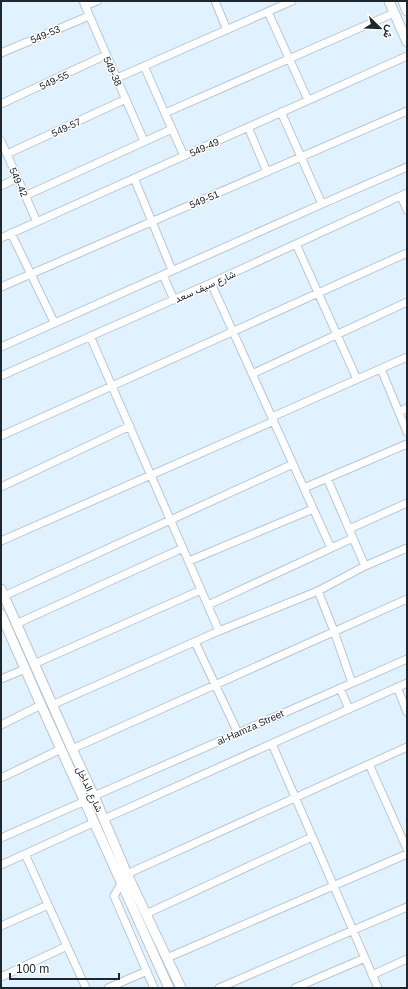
<svg xmlns="http://www.w3.org/2000/svg" width="408" height="989" viewBox="0 0 408 989" font-family="Arial,Vazirmatn,sans-serif">
	<rect width="100%" height="100%" fill="#e0f2ff"/>
	<g fill="none" stroke-linecap="round" stroke-linejoin="round">
		<g stroke="#b5c6d3" stroke-width="9">
			<path id="minor" d="M83,1L144,141
				M215,1L227,30
				M85,6L97,1
				M268,12L308,100
				M1,53L89,16
				M144,66L184,156
				M117,78L292,1
				M1,104L106,55
				M281,112L322,204
				M165,113L394,13
				M248,127L267,172
				M1,141L37,222
				M7,154L126,99
				M134,178L172,270
				M1,186L17,178
				M25,196L172,129
				M401,196L407,210
				M11,233L54,322
				M1,238L407,56
				M296,244L357,379
				M163,275L174,300
				M211,283L331,548
				M1,287L407,111
				M90,336L219,631
				M1,347L322,204L407,167
				M381,369L407,432
				M252,374L407,302
				M1,376L211,283L407,193
				M399,412L407,408
				M272,417L407,357
				M1,436L407,253
				M327,478L349,529L365,566
				M1,487L130,426
				M304,488L407,444
				M349,529L407,503
				M1,541L274,421
				M189,561L313,509
				M318,591L334,631L352,683
				M4,596L293,464
				M208,605L353,538
				M16,624L183,548
				M195,642L238,733
				M34,664L201,590
				M1,679L25,669
				M397,687L407,712
				M340,688L349,709
				M52,705L219,631L318,591L365,566L407,548
				M1,725L41,705
				M272,744L378,988
				M72,749L407,599
				M369,764L407,849
				M1,778L61,749
				M94,796L407,659
				M104,819L407,683
				M1,838L85,801
				M25,854L86,988
				M1,865L95,822
				M127,874L407,747
				M122,882L114,896L154,988
				M146,914L312,837
				M1,926L48,905
				M167,958L407,854
				M372,975L407,959
				M1,977L67,946
				M108,988L147,971
				M219,988L407,907
				M295,988L365,958"/>
		</g>
		<g stroke="#b5c6d3" stroke-width="11">
			<path id="major" d="M389,1L407,42
				M403,1L407,11
				M1,589L72,749L94,796L127,874L181,988
				M1,614L41,705L169,988"/>
		</g>
		<use href="#minor" stroke="#fff" stroke-width="7"/>
		<use href="#major" stroke="#fff" stroke-width="9"/>
	</g>
	<g text-anchor="middle" stroke-width="3" stroke-linejoin="round" paint-order="stroke">
		<g font-size="10" fill="#20272c" stroke="#fff">
			<text transform="translate(45 34) rotate(-23)" y="4">549-53</text>
			<text transform="translate(113 71) rotate(66)" y="4">549-38</text>
			<text transform="translate(54 80) rotate(-25)" y="4">549-55</text>
			<text transform="translate(66 127) rotate(-25)" y="4">549-57</text>
			<text transform="translate(204 147) rotate(-24)" y="4">549-49</text>
			<text transform="translate(19 182) rotate(66)" y="4">549-42</text>
			<text transform="translate(204 199) rotate(-23)" y="4">549-51</text>
			<text transform="translate(205 286) rotate(-24)" y="4">شارع سيف سعد</text>
			<text transform="translate(250 727) rotate(-24)" y="4">al-Hamza Street</text>
			<text transform="translate(90 789) rotate(65)" y="4">شارع الداخل</text>
		</g>
	</g>
	<rect width="408" height="989" fill="none" stroke="#20272c" stroke-width="4"/>
	<g transform="translate(380 28) rotate(113)" stroke="#ffffff" stroke-width="3" paint-order="stroke">
	<path d="M0-3L7 15L0 10L-7 15Z" fill="#20272c"/>
	<text y="-6" font-size="11" font-weight="bold" text-anchor="middle" fill="#20272c">ش</text>
	</g>
	<path d="M10 973v6h109v-6" fill="none" stroke="#20272c" stroke-width="2"/>
	<text x="16" y="973" font-size="12" fill="#20272c" stroke="#ffffff" stroke-width="3" paint-order="stroke">100 m</text>
</svg>
